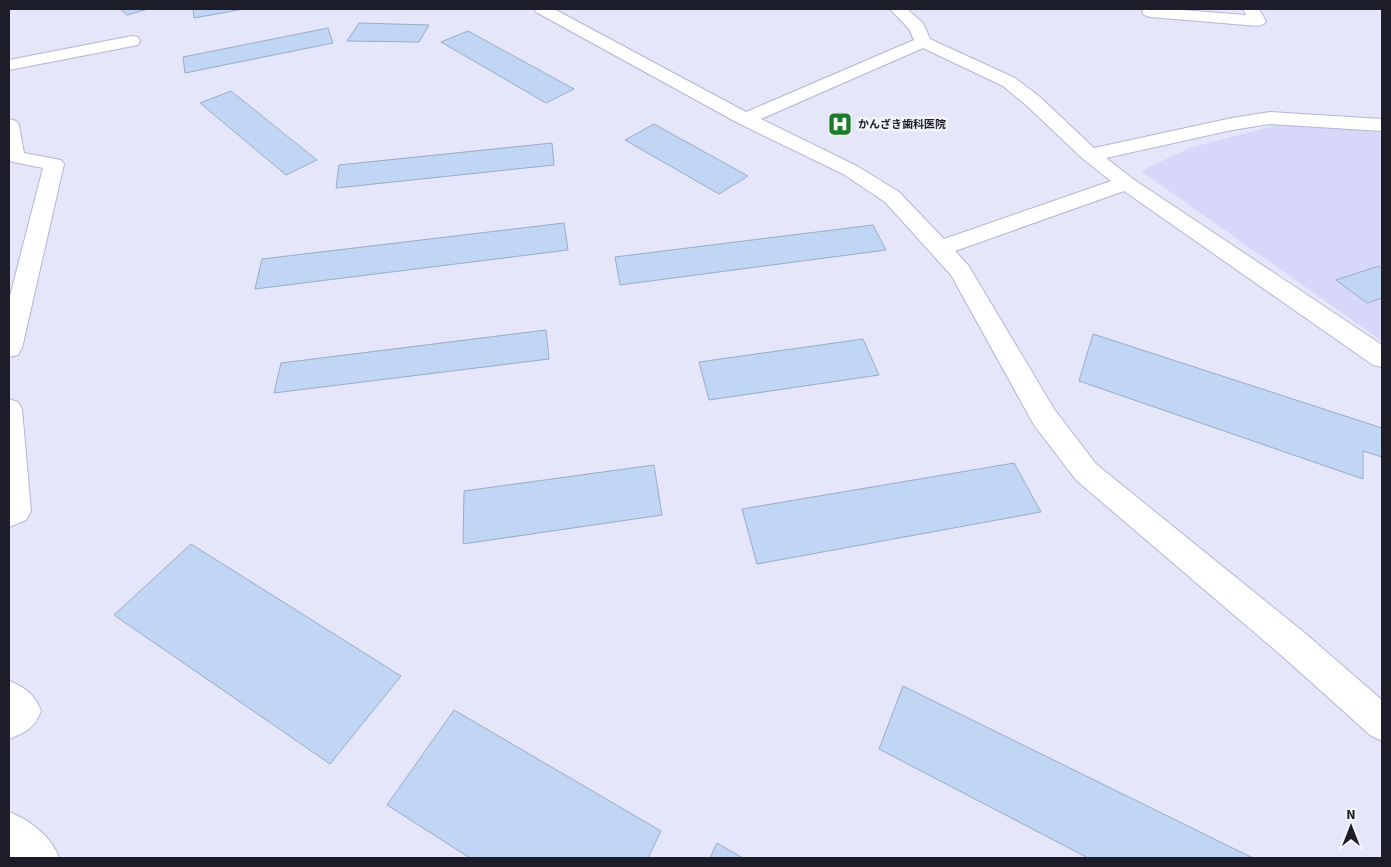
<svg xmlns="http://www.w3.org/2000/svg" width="1391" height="867" viewBox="0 0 1391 867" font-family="'Source Sans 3','Noto Sans JP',sans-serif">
	<rect width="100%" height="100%" fill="#e5e6fa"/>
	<path fill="#d7d8f9" d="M1277,125L1382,132V341L1141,171L1189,148Z"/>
	<path fill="#c1d6f4" stroke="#98acc8" d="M120,9H148L127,15Z
		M193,9H244L194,18Z
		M359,23L429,25L419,42L347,41Z
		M328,28L333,43L185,73L183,57Z
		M468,31L574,89L546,103L441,42Z
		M231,91L317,160L286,175L200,103Z
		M654,124L748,176L719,194L625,140Z
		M552,143L554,165L336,188L339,165Z
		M564,223L568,250L255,289L262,259Z
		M873,225L886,250L620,285L615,257Z
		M1379,266L1382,269V298L1367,303L1336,280Z
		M546,330L549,359L274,393L281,363Z
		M1093,334L1382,428V457L1363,451V479L1079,381Z
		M863,339L879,375L709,400L699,362Z
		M1014,463L1041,512L757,564L742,509Z
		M654,465L662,515L463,544L464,491Z
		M191,544L401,676L330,764L114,615Z
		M903,686L1253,858H1088L879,749Z
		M454,710L661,831L648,858H470L387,805Z
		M717,843L743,858H710Z"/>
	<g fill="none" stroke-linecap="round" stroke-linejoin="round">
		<g stroke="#b5b5d6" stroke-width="2">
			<path id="minor" d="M534,9H554L746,112L914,40L909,29L890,9H907L923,23L930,39L1015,78L1040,97L1094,148L1232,118L1270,112L1382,119V131L1270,124L1232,130L1106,158L1133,179L1382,345V367L1373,365L1124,191L955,251L968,265L1054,409L1096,464L1306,634L1382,700V741L1370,735L1282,656L1076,480L1034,425L951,275L885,202L843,174L738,123L536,12ZM923,48L1003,86L1026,105L1083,159L1111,181L944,239L899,192L857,166L761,119Z
				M1144,9H1169L1246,15L1243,9H1259L1266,21L1264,24L1258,26L1150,17L1144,15L1142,12Z
				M132,36L138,37L140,41L138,45L9,70V60Z
				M9,119L16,121L19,125L24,153L61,160L64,164L22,348L18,355L9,357V300L43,168L9,161Z
				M9,399L18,402L22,409L31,511L26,520L9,527Z
				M9,681C25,687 35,695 41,711C34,729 26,732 9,739Z"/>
		</g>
		<g stroke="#b5b5d6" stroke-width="2">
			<path id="major" d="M9,812C30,820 52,837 59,858H11L9,856Z"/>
		</g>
		<use href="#minor" fill="#fff" fill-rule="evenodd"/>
		<use href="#major" fill="#fff" fill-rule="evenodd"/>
	</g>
	<defs>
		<g id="hospital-square" transform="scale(1.25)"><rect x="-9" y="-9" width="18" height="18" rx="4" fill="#1d7b2c" stroke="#f4f4fb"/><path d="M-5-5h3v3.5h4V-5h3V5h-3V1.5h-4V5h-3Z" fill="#fff"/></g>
	</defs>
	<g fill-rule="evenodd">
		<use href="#hospital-square" x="840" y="124"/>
	</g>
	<g text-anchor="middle" stroke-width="5" stroke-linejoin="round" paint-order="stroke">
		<g font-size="11" font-weight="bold" fill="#1d1d29" stroke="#f4f4fb" text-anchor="start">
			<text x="858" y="128">かんざき歯科医院</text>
		</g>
	</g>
	<rect width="1391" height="867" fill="none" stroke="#1d1d29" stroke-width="20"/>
	<g transform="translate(1351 827)" stroke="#f4f4fb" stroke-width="4" paint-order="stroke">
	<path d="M0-4L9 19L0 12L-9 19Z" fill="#1d1d29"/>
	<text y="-8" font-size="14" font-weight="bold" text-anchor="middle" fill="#1d1d29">N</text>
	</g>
</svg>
